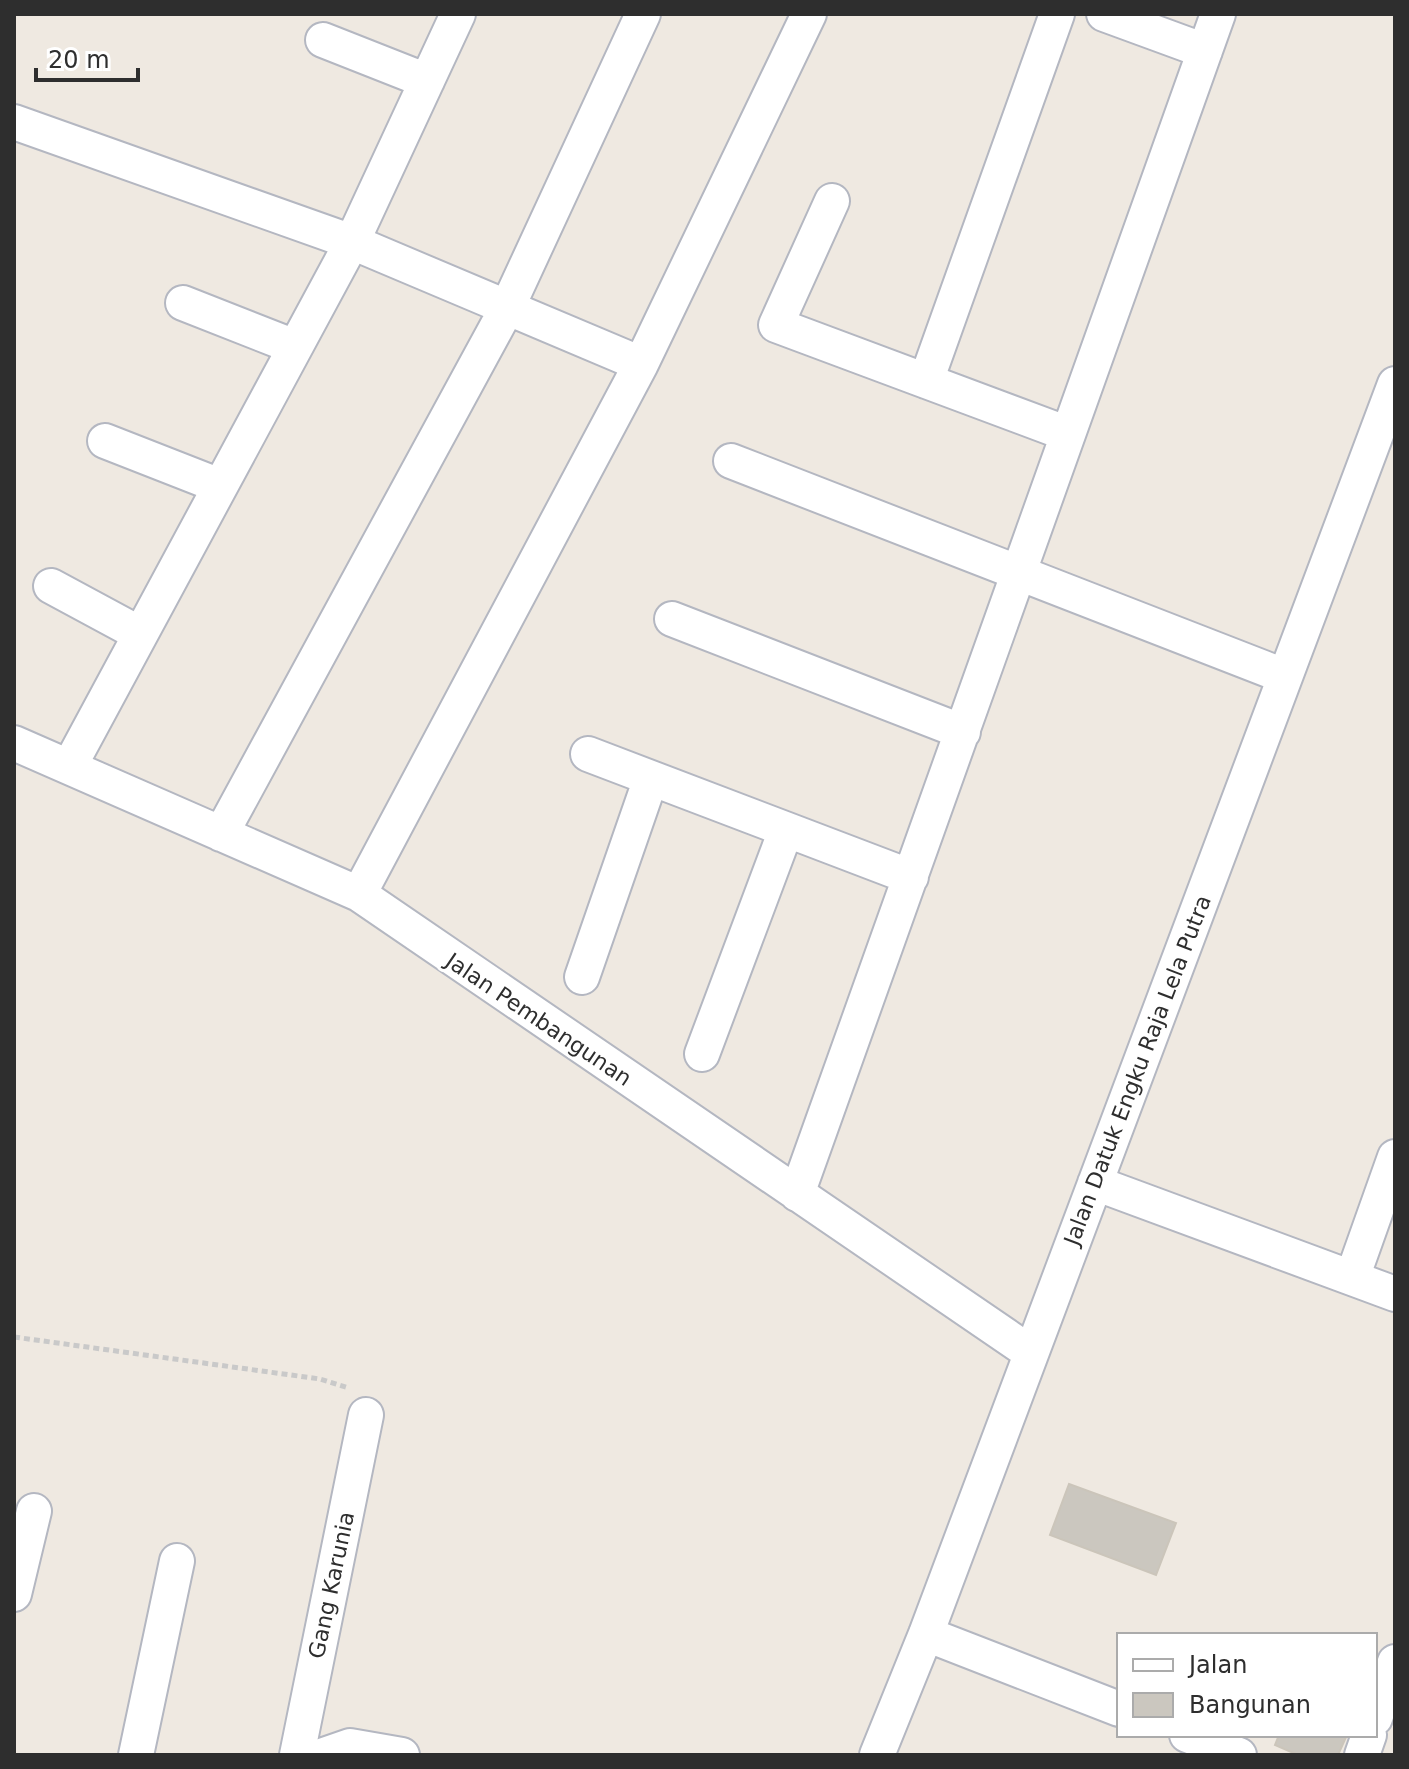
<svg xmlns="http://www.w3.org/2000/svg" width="1409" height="1769" viewBox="0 0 1409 1769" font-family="'DejaVu Sans',sans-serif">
	<rect width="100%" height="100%" fill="#efe9e1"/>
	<path fill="#cbc7bf" stroke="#cbc5ba" stroke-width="2" d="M1069,1484L1176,1523L1156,1575L1050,1535Z
		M1279,1735H1347L1338,1755H1298L1275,1745Z"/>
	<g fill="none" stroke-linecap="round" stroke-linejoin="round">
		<g stroke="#b4b7c1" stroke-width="38">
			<path id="minor" d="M1104,14L1205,51
				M323,40L427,81
				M14,122L352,242L641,364
				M832,201L776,325L1068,434
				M183,303L295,347
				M926,381L1057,14
				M105,441L220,486
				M731,461L1284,676
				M51,586L140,634
				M672,619L963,732
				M14,743L359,894L1031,1353
				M588,754L911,877
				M69,767L352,242L458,14
				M221,834L507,308L643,14
				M359,894L641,364L809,14
				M582,977L651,778
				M702,1054L786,830
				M1095,1183L1395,1294
				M797,1194L1218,14
				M1352,1278L1395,1157
				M14,1594L34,1511
				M926,1634L1119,1709
				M1375,1718L1395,1662
				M1187,1735L1239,1755
				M136,1755L177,1561
				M297,1755L366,1415
				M324,1755L350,1746L402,1755
				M877,1755L926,1634L1395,384
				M1362,1755L1369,1735"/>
		</g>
		<path stroke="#c9c9c9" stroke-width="5" stroke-dasharray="6 4" stroke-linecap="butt" d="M14,1337L320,1379L349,1388"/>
		<use href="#minor" stroke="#fff" stroke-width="34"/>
	</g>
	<g text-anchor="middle" stroke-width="6" stroke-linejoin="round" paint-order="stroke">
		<g font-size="22" fill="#2e2e2e" stroke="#fff">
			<text transform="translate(539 1019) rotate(34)" y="8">Jalan Pembangunan</text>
			<text transform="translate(1137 1070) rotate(-69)" y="8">Jalan Datuk Engku Raja Lela Putra</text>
			<text transform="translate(331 1585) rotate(-78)" y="8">Gang Karunia</text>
		</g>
	</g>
	<rect width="1409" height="1769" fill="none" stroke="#2e2e2e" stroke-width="32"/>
	<rect x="1117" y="1633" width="260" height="104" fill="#ffffff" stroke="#ababab" stroke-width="2"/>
	<rect x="1133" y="1659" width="40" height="12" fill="#ffffff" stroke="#ababab" stroke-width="2"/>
	<text x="1189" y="1673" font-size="24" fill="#2e2e2e">Jalan</text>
	<rect x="1133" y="1693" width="40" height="24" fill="#cbc7bf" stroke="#ababab" stroke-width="2"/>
	<text x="1189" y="1713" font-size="24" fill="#2e2e2e">Bangunan</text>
	<path d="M36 68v12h102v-12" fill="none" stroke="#2e2e2e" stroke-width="4"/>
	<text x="48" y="68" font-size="24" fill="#2e2e2e" stroke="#ffffff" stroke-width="6" paint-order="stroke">20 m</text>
</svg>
